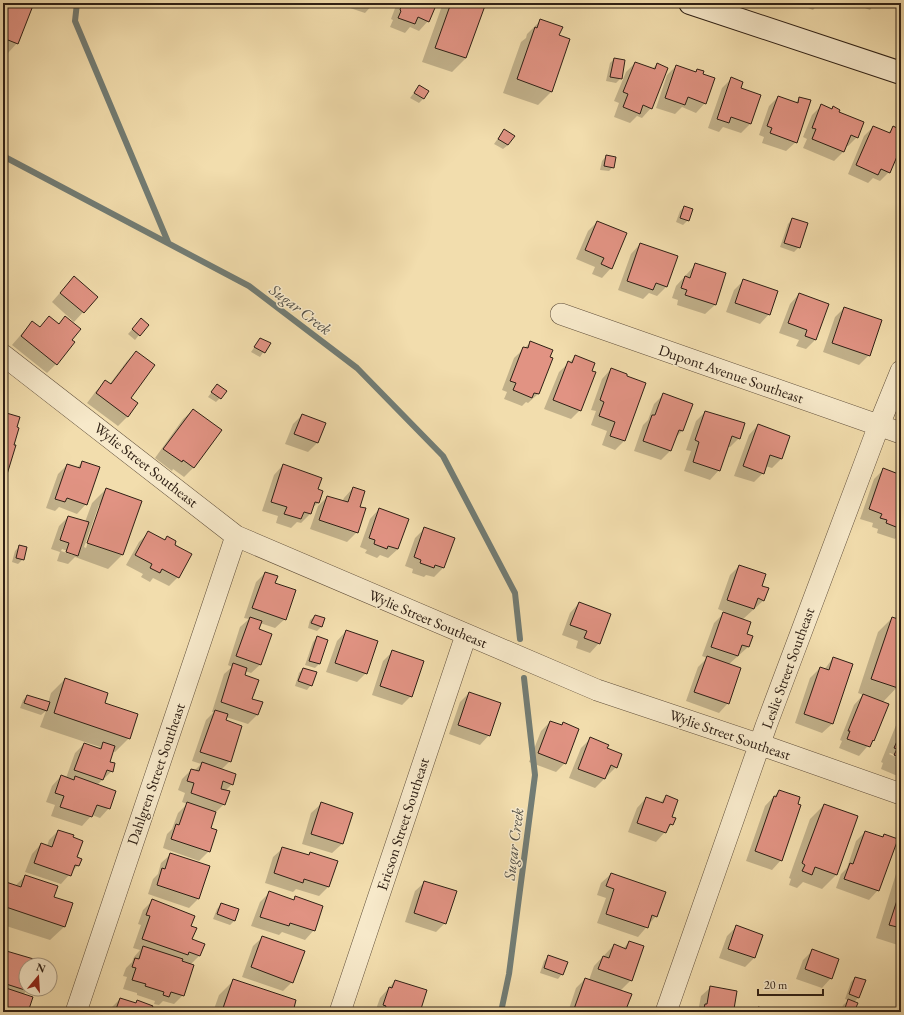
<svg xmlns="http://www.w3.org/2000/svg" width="904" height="1015" viewBox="0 0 904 1015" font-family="'EB Garamond',serif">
	<rect width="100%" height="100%" fill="#f2ddad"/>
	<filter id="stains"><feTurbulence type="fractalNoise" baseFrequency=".005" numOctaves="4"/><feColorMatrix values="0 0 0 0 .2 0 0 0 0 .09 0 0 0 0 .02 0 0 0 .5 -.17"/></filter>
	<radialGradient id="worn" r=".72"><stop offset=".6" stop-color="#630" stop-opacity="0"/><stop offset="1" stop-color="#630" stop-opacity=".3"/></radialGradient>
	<path fill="#0003" fill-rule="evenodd" d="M3,3H33L17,43L8,53L3,51Z
		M342,3H374L365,13L341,5Z
		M397,3H436L428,21L419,31L410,27L405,33L390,27L393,20L391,19Z
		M443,3H485L466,58L452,72L422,62Z
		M795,3H819L813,10Z
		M852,3H875L870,10Z
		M541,20L558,36L552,91L538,105L503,93L521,42L526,38L527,34Z
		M614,59L621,78L616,83L606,81L610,63Z
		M635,63L652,69L657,64L651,108L642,118L637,116L630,123L614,117L619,103L614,101L626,72Z
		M676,66L695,72L697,70L705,103L696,113L682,107L675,114L656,108L667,75Z
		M731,79L739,88L750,124L741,133L723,127L719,132L708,128L722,88Z
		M419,86L427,91L423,99L419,103L410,98Z
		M778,97L795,103L800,98L796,142L786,151L762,143L764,137L759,135L769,106Z
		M822,105L831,109L833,108L857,137L848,146H846L843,152L834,161L803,148L807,139L803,137L812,115Z
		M873,127L888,133L894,127L901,131V144L889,172L880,181L873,178L868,183L848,174L864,136Z
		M504,130L508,145L503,149L494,144Z
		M606,156L613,167L609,171L600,170L602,161Z
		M901,164V173L898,172Z
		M684,207L688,220L683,225L676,222L680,211Z
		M792,219L799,247L794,252L780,247L788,224Z
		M597,222L611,268L602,278L592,274L595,267L576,259L588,231Z
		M640,244L666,287L657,296L649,293L643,299L618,290L631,254Z
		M696,264L725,274L715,305L705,314L677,305L678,300L672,298L676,286Z
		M743,281L769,314L760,324L726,312L734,290Z
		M65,287L97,297L74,322L52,302Z
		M799,294L815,340L806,349L796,346L799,340L779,333L790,304Z
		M844,308L869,355L859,365L823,352L835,317Z
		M49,317L58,325L65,317L71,340L56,364L47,373L12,345L32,322L39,328Z
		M137,324L139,335L135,340L128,334Z
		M260,339L269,344L260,357L251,352Z
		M531,342L538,394L528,403L526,402L522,406L504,399L507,392L502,390L514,358Z
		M136,352L129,398L137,403L127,417L118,426L87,403L96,391L105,382L109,385L127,361Z
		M575,357L580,410L571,419L544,409L559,372Z
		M611,369L624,441L615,450L602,445L607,431L591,425L596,411L591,410L602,379Z
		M217,385L220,398L216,402L208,397Z
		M663,395L691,405L682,431L675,438L670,451L661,460L634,451L643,425L648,420L654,404Z
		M193,410L221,431L193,468L184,477L173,469L172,471L155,458L183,419Z
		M705,412L739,438L730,447H727L719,470L710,480L684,471L691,451L686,450L696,421Z
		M302,415L317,443L308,452L285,444L293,424Z
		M758,425L781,459L772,468L765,466L763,473L754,482L734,476L749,435Z
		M82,462L86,504L77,514L59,507L55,511L46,508L58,474L67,465L77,468Z
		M283,465L316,490L322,491L318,503L312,508L310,514L301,523L297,522L291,528L276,523L278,516L262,511L274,475Z
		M883,470L901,476V532L895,539L877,533L878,529L872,527L873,523L860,519L874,479Z
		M353,488L359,507L357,532L347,542L310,529L318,506L327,497L342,502L344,498Z
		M106,489L141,501L122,555L108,569L75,557L68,564L57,561L60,552L51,549L59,526L68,517L85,522L92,503ZM99,505H101L86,548L84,547ZM62,549L73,553V555L61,551Z
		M379,509L398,549L388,558L380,555L377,558L365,553L367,550L360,547L370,519Z
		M424,529L454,538L443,568L434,577L426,575L424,577L412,573L413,569L405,566L415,538Z
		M148,533L163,541L167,537L173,545L178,577L169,586L153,578L150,582L141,577L143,574L126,565L139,542Z
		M19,547L23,559L18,564L12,562L15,551Z
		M739,566L761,587L764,600L742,620L746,634L751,636L748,647L728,665V703L719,713L686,701L698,667L707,658L702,656L714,623L725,612L718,609L730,575Z
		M265,573L274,583L285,619L275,628L260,623L258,630L261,664L251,673L245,671L244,676L251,699L262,703L257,715L248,724L226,717L224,721L230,761L221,770L232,784L225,791L224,804L214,814L210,829L209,851L199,861L163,848L167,834L172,829L178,813L187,804L182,802L185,793L178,790L182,779L191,770L194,771L201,764L192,761L206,720L214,712H212L224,674L232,667L228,665L240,627L249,619L244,618L256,582Z
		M579,603L599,643L590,653L576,648L578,641L562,635L570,613Z
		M315,616L324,619L321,627L317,631L308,628L310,620Z
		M892,618L901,621V683L882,703L873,740L859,756L839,748L842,741L840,740L854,705L863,695L858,693L878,632Z
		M346,631L366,673L357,682L326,672L337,641Z
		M317,637L327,641L319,664L315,668L305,665L313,642Z
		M392,652L411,696L402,705L372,695L383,661Z
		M833,658L851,664L832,724L822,733L795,723L810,678L820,668L824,670Z
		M303,669L311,685L307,690L295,686L299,673Z
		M65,679L104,703L129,738L115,752L112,751L108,762L112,771L97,785L109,808L100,818L92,815L82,826L51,816L55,805L46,802L52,786L61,776L66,778L75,753L84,744L98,748L100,747L40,727L46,711L41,715L20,708L23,700L27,696L48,703L51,693Z
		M469,693L489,735L480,745L449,734L460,702Z
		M901,713V757L890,753L889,754L901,759V776L900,777L881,769L883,763L881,762Z
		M550,722L561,726L563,724L565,763L556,772L529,762L541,731Z
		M590,739L606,749L616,767L607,776H605L604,779L595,788L569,778L581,748Z
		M779,791L781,860L772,870L746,861L765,806Z
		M666,796L672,824L656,842L628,832L637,808L646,798L660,803Z
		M321,804L351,813L342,844L332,853L302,844L311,813Z
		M824,805L836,875L822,889L803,882L797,888L789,885L791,879L789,878L810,819Z
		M58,831L76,858L78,865L61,884L25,872L32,854L41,844L47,846L49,840Z
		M865,832L881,838L884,835L878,890L869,900L836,888L841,874L847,868L856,841Z
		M283,848L307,856L310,853L328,887L319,896L296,889L293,892L265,883L273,857Z
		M171,854L209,867L198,899L189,908L148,894L153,879L158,874L161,863Z
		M900,861H901V946L876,938Z
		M611,874L656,916L638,937L597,923L606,898L597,895L601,883Z
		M25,876L64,927L50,940L3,925V887L6,883L15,886Z
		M425,882L445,923L436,932L405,922L415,891Z
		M269,893L293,901L296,897L314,930L305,940L282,932L279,935L251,926L260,902Z
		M152,901L190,927L191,940L203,944L199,956L190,965L183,995L174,1004L163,1001L159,1005L154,1004L155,1001L137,995V993L123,989L127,977L123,976L126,968L132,962L134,957L140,950L133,948L141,925L138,924L143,910Z
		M221,904L235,920L230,925L213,919L217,909Z
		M736,927L762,936L754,958L745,967L719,958L727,936Z
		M263,937L292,982L283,991L242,977L253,946Z
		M629,942L631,980L620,991L624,1012H568L576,988L585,979L589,980L594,966L614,945L623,949Z
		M3,951L35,965H26V989H28L23,995L27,1012H3Z
		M812,951L831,978L822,988L796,979L803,960Z
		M548,957L562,974L558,979L540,973L544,961Z
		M855,978L859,997L854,1002L856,1003L853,1012H841L843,1005L849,1000L845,999L851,982Z
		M233,981L295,1001L291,1012H213L219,995Z
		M395,981L419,1012H375L380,998Z
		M711,987L733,1010L734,1012H698L701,996Z
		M120,999L135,1003L137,1002L161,1012H109L111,1008Z
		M428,1009L437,1012H425Z"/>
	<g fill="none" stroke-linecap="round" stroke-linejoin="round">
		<path stroke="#727c74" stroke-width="6" d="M77,3L75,21L168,242
			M3,156L249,286L357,368L443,456L515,593L520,639
			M501,1012L509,974L535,775L524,678"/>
	</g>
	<path fill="#e19383" stroke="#2f2015" d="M3,3H34L18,44L3,38Z
		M402,3H437L429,22L418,17L415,24L398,18L401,11L400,10Z
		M451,3H486L466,58L435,48Z
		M540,19L563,27L559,35L570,39L552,92L517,79L535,27L537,28Z
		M614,58L625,60L622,79L610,77Z
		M635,62L655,69L657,63L668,68L652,109L643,105L640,114L623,107L628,94L623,92Z
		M676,65L696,72L697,69L704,71L703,74L715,78L706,104L688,97L685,105L665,98Z
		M731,77L743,82L741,88L761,95L751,124L731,117L729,123L717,119Z
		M419,85L429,91L424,99L414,93Z
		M778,96L798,103L799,97L811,100L797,143L770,133L772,128L767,126Z
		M821,104L832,109L833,106L840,110L839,112L864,122L858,138L851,135L844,152L812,139L816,129L812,128Z
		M873,126L890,133L893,126L901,130V147L890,173L881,169L878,175L856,165Z
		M504,129L515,136L508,145L498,139Z
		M606,155L616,157L614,168L604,166Z
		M684,206L693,209L689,221L680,218Z
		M792,218L808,223L800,248L784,243Z
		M597,221L627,233L612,269L601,264L604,258L585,250Z
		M640,243L678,256L667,287L656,283L653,290L627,281Z
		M695,263L726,273L716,305L685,295L687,290L681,288L685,276L690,278Z
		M74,276L98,297L84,313L60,293Z
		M743,279L778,291L770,315L735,303Z
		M799,293L829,304L816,340L805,336L807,330L788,323Z
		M844,307L882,320L870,356L832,343Z
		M49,316L59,324L65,316L81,329L72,340L75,342L57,365L21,336L32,321L40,327Z
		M141,318L149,325L140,336L132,329Z
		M260,338L271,343L265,353L254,347Z
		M530,341L553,350L550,357L553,358L539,394L534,393L532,398L513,390L516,383L510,381L523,347L528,348Z
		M136,351L155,365L131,398L138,403L128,417L96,393L105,380L111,384Z
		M575,355L595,363L592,371L596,372L581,411L553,400L568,361L572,363Z
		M611,368L627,374V376L646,383L625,441L610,436L615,422L599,416L604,402L600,400Z
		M217,384L227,391L221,399L211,392Z
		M663,393L693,404L683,431L679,430L671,451L643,441L652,415H655Z
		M193,409L222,430L194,468L183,460L182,462L163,449Z
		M705,411L745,423L740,439L732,436L720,471L693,462L699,442L695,440Z
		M3,412L20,417L17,427L19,428L14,445H16L5,481H3Z
		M302,414L326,423L318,443L294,434Z
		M758,424L790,436L782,459L770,455L764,474L743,466Z
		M82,461L100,467L87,505L67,498L65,502L55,499L67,464L80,468Z
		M283,464L322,478L318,489L323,491L319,503L315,502L311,514L304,512L301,519L284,514L287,507L271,502Z
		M883,468L901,475V529L886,523L887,520L880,518L882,514L869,509Z
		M353,487L365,491L360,507L366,508L358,533L319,520L327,496L348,502Z
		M106,488L142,501L123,555L87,543Z
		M379,508L409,519L398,549L388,546L387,549L374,544L375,540L369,538Z
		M68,516L89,522L78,556L66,552L69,543L60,540Z
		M424,527L455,538L444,568L435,565L434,568L420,563L421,560L414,557Z
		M148,531L165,540L167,536L176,541L175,545L192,554L179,578L162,569L160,573L150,568L152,564L135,555Z
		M19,545L27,547L24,560L16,558Z
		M739,565L766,574L762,586L769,588L764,601L758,598L754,609L727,600Z
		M265,572L278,576L275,583L296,590L286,620L252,608Z
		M579,602L611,614L600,644L584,638L587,631L570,625Z
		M723,612L751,622L747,634L753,636L749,647L742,645L738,656L711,647Z
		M315,615L325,618L322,627L311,623Z
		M250,617L262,621L259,629L272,634L261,665L236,656Z
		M892,617L901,620V678L898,688L871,679Z
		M346,630L378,641L367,674L335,663Z
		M317,636L328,640L320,664L309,661Z
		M392,650L424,661L412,697L380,686Z
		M707,656L741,668L729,704L694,692Z
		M833,657L853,664L833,724L804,714L820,667L829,670Z
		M233,663L247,668L245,675L259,680L252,699L263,702L258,715L221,702Z
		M303,668L317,672L312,686L298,681Z
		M65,678L108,693L105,703L138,714L130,739L54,713Z
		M469,692L501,703L490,736L458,725Z
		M863,694L889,704L874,741L873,740L870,747L847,739L850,731H848Z
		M27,695L50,702L47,711L24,703Z
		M215,710L228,714L226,720L242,726L231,762L200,752Z
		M550,721L562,725L563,722L579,729L566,764L538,753Z
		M901,732V758L894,755L897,749L894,748Z
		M590,737L609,745L607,748L622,754L617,768L611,765L605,779L578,769Z
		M103,742L115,746L110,762L115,763L113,772L107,770L103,780L74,770L84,743L101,749Z
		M202,762L236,774L233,785L223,781L221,789L230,791L225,805L191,793L194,783L187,781L191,769L199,771Z
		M61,775L74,780L75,776L116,791L110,809L97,805L92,817L60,807L64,796L55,793Z
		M779,790L800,797L798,804L801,805L782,861L755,851L774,796L776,797Z
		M666,795L678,800L672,817L676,818L673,825L670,824L666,833L637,823L646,797L663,803Z
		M187,802L216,812L211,828L217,830L210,852L171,839L176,824L179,825Z
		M321,802L353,813L343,844L311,834Z
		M824,804L858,816L837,875L815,867L812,875L802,871L805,865L802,863Z
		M58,830L74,835L73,837L83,841L77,857L82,859L79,866L75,865L71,876L34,863L41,843L52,847Z
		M865,831L883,837L884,834L898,839L879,891L844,879L850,863L853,864Z
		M282,847L309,855L310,852L338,861L329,887L304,879L303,883L274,873Z
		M170,853L210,866L199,899L157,885L162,868L165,869Z
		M611,873L666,892L657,917L652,915L648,928L606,914L614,889L606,886Z
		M25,875L58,886L54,897L73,903L65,927L3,906V891L6,882L21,887Z
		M424,881L457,891L446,924L414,913Z
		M901,888V928L889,925Z
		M269,891L294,900L295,896L323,906L315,931L290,923L289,926L260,917Z
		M152,899L195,916L191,926L197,928L192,939L205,944L200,956L189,952L188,955L142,939L150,916L146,915Z
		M221,903L239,909L235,921L217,914Z
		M736,925L763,935L755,958L728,949Z
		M262,936L305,951L293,983L251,967Z
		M629,941L644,946L632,981L598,969L603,956L609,958L614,944L626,949Z
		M143,946L183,959L182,961L194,965L184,996L171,992L169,997L163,995L164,992L145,986L146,984L132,980L136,968L132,967L135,958L139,959Z
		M812,949L839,959L832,979L805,969Z
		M3,950L37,960L36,965H26V989H29L28,991L3,983Z
		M548,955L568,962L563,975L544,968Z
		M855,977L866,980L859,998L849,994Z
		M585,978L632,994L625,1012H582L574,1009Z
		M233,979L296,1000L293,1012L222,1011Z
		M395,980L427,990L420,1012H384L386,1006L383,1005L389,987L392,988Z
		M710,986L737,991L734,1009L735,1010V1012H703L705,1004H707Z
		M3,987L33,997L28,1012H3Z
		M120,998L136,1003L137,1000L153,1006L152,1008L164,1012H115Z
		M848,999L858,1003L854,1012L844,1011Z
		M758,1007L780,1012H757Z"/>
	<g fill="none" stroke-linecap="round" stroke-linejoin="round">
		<g stroke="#604f3b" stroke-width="22">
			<path id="street" d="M561,314L901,433
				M3,355L236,536L597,690L770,748L901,794
				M76,1012L236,536
				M340,1012L466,635
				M666,1012L766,726L879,425L901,371"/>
		</g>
		<g stroke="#2f2015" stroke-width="24">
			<path id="secondary" d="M690,3L901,73"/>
		</g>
		<use href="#street" stroke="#f7e9ca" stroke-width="21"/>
		<use href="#secondary" stroke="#f7e9ca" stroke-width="22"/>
	</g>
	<g text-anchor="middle" stroke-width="3" stroke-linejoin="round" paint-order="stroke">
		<g font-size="15" fill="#2f2015" stroke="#f7e9ca">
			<text transform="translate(731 374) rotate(19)" y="5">Dupont Avenue Southeast</text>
			<text transform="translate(146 465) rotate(38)" y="5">Wylie Street Southeast</text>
			<text transform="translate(428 619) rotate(23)" y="5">Wylie Street Southeast</text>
			<text transform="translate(788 668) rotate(-70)" y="5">Leslie Street Southeast</text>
			<text transform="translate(730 735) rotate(19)" y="5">Wylie Street Southeast</text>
			<text transform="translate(156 774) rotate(-71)" y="5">Dahlgren Street Southeast</text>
			<text transform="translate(403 824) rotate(-72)" y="5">Ericson Street Southeast</text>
		</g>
		<g font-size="16" font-style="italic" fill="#514e45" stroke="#f7e9ca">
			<text transform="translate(301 309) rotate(37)" y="6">Sugar Creek</text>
			<text transform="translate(513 844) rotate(-83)" y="6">Sugar Creek</text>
		</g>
	</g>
	<rect width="904" height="1015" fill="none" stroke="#f2ddad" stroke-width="16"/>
	<rect x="4" y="4" width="896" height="1007" fill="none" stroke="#2f2015" stroke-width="2"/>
	<rect x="8" y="8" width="888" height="999" fill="none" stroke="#2f2015"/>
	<g transform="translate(38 977) rotate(18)"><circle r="19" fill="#f7e9ca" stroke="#a79982"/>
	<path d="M0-3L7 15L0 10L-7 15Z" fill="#8f2418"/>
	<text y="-6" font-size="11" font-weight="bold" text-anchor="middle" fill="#2f2015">N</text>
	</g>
	<path d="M758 989v6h65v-6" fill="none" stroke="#2f2015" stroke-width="2"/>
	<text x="764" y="989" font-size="12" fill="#2f2015" stroke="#f7e9ca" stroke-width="3" paint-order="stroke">20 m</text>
	<rect width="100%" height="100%" filter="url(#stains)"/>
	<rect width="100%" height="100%" fill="url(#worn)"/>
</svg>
